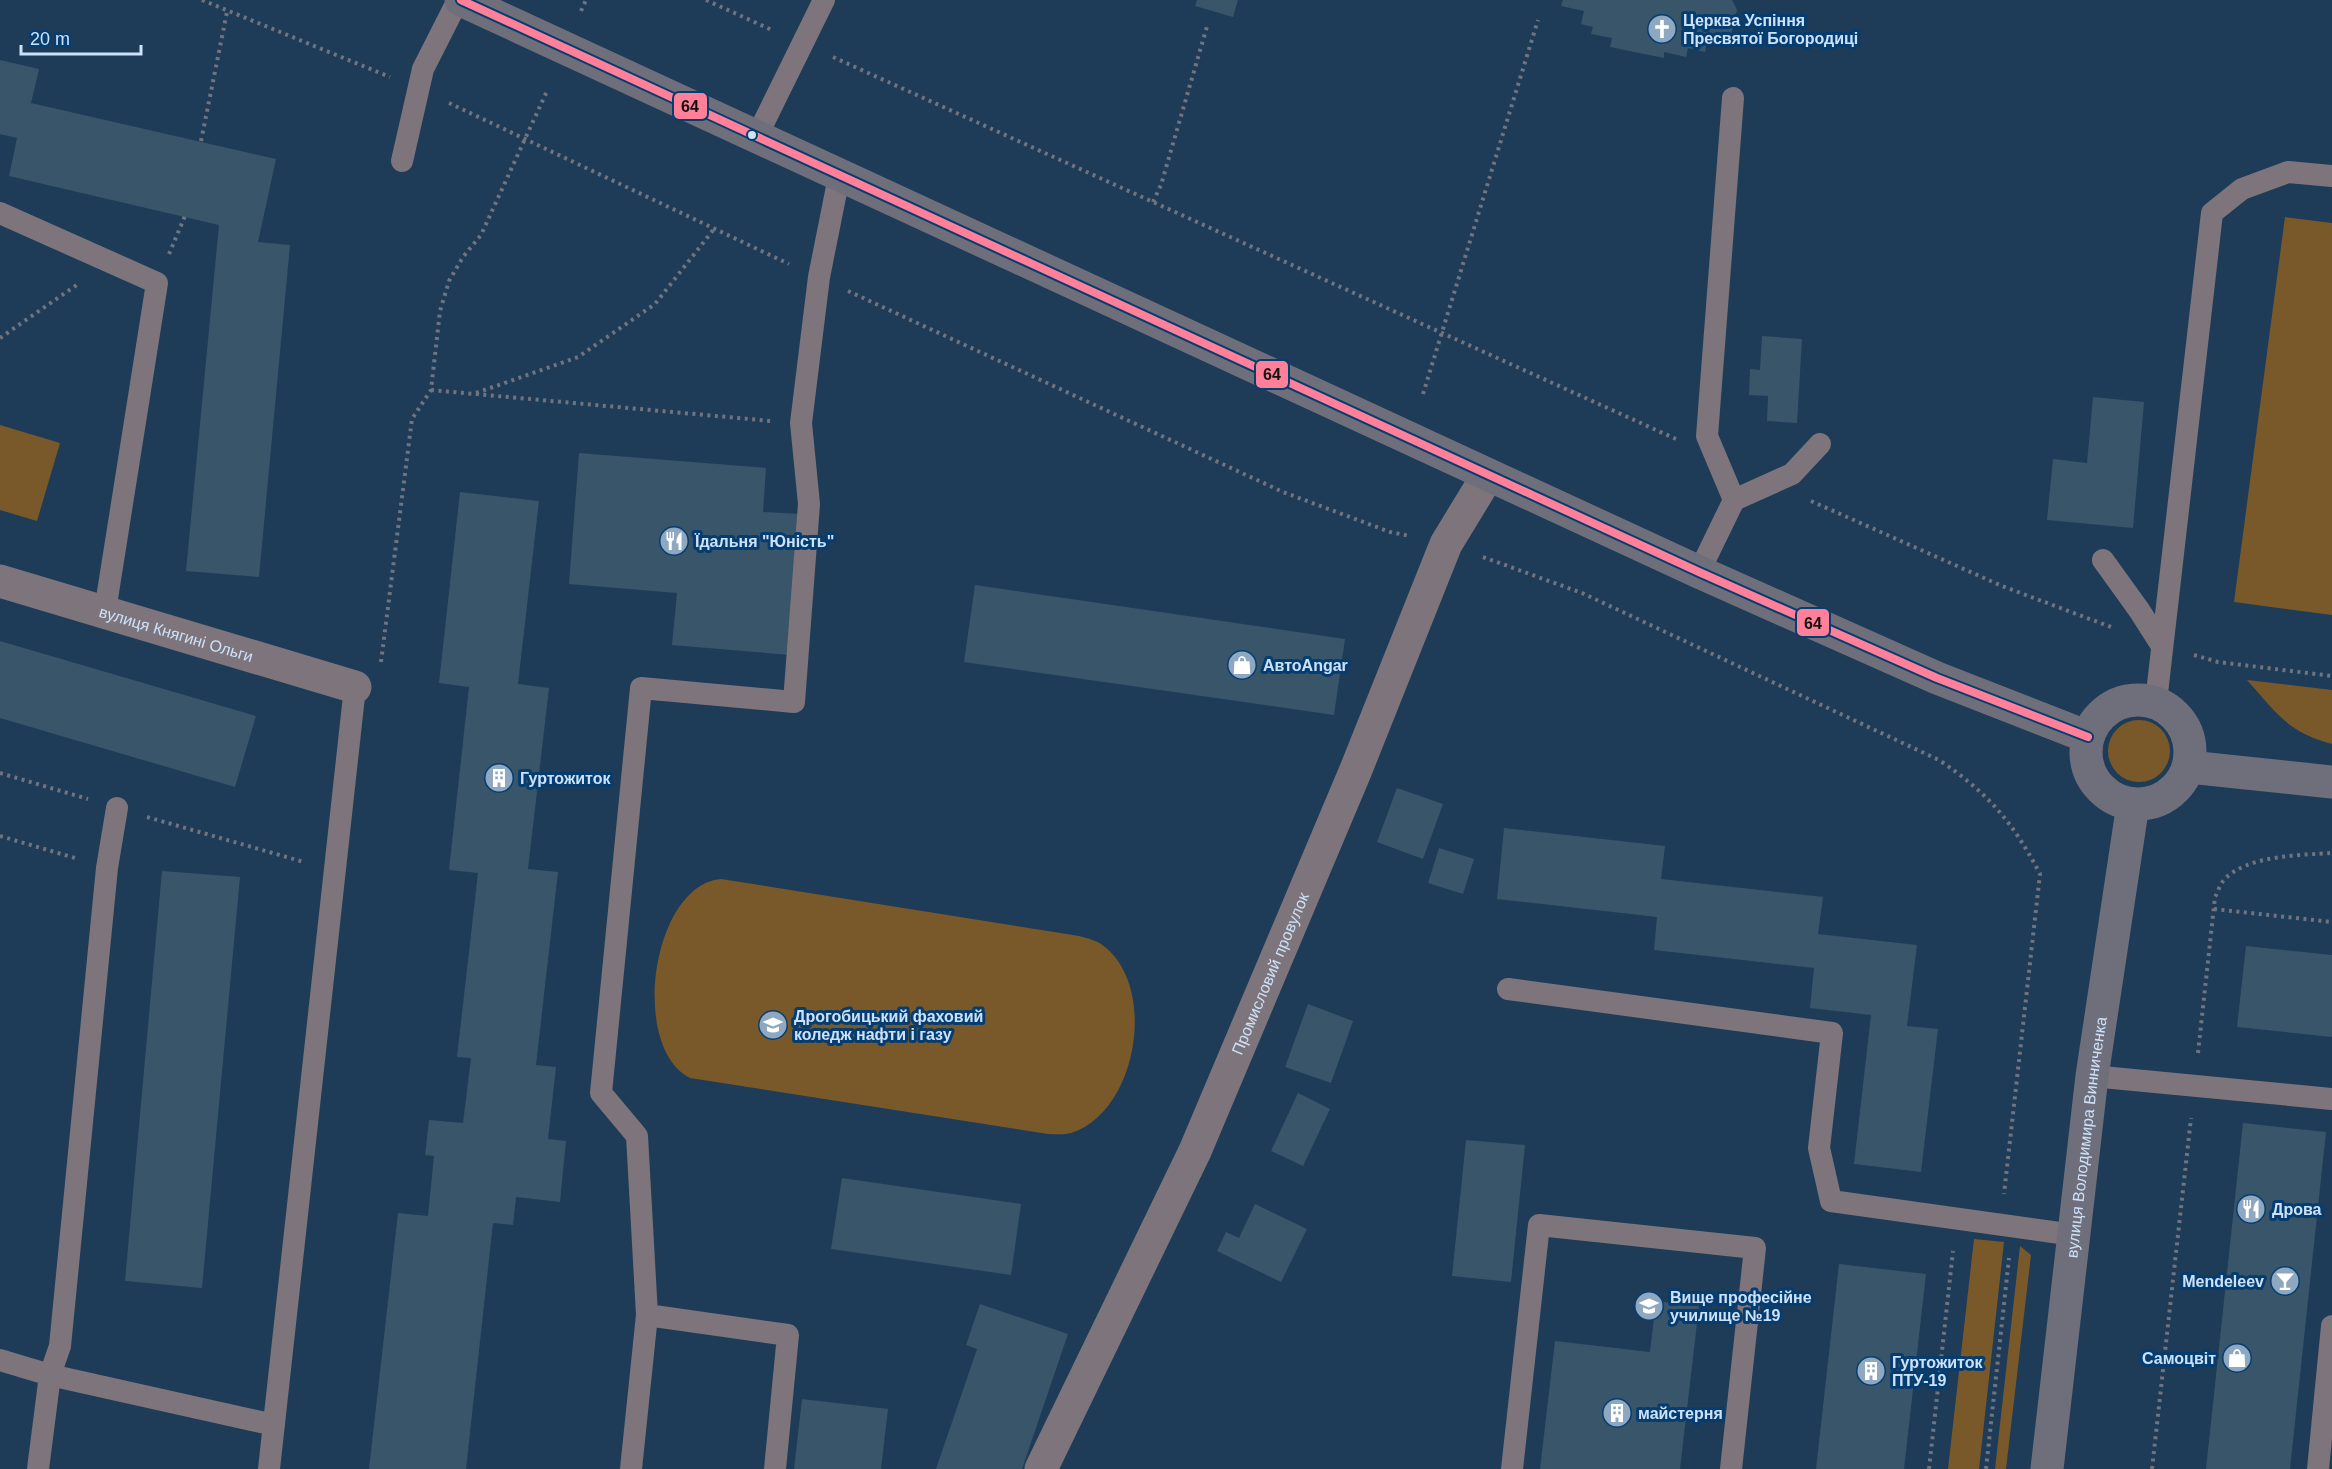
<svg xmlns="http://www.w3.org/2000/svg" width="2332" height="1469" viewBox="0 0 2332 1469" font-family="Arial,sans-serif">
	<rect width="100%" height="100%" fill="#1e3c58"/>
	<path fill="#795929" d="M2285,217L2332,223V615L2234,602Z
		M0,425L60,443L37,521L0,510Z
		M2247,680L2332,690V744C2287,732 2277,713 2247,680Z
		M2108 751a31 31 0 1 1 62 0a31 31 0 1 1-62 0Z
		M721,879L1079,936C1086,938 1095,940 1101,944C1159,984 1138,1112 1071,1133C1064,1135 1055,1134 1048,1134L690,1078C629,1047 652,885 721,879Z
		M1974,1239L2004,1242L1979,1469H1948Z
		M2020,1246L2031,1255L2006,1469H1995Z"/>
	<path fill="#38556a" d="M1197,0H1238L1233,17L1195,6Z
		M1563,0H1732L1737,10L1732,32L1720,41L1708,38L1705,52L1688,48L1686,57L1664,52V58L1610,47L1612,38L1591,34L1593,27L1581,24L1584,11L1561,6Z
		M0,60L39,69L31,103L276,159L258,242L290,245L259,577L186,571L219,225L9,176L17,138L0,134Z
		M1762,336L1802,339L1797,423L1767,421L1768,396L1749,395L1750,369L1760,370Z
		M2093,397L2144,402L2133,528L2047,520L2053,459L2087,463Z
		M579,453L766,468L763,512L801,514L790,655L672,645L677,593L569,584Z
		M460,492L539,501L518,684L549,688L528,869L558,872L536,1065L556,1067L548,1139L566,1141L560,1202L516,1197L513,1225L493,1223L466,1469H369L398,1213L428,1216L434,1156L425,1155L429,1120L463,1123L471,1058L457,1057L478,873L449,870L469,687L439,683Z
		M975,585L1345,639L1334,715L964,662Z
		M0,641L256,716L235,787L0,718Z
		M1397,788L1443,804L1423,859L1377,842Z
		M1504,828L1665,846L1661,879L1823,897L1818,934L1917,945L1907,1026L1938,1029L1921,1172L1854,1164L1871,1015L1810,1008L1814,968L1654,950L1657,917L1497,899Z
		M1439,848L1474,859L1463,894L1428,883Z
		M162,871L240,877L202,1288L125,1281Z
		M2246,946L2332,955V1037L2237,1027Z
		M1308,1004L1353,1021L1331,1083L1285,1067Z
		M1298,1093L1330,1109L1303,1166L1271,1151Z
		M2243,1123L2326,1132L2290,1469H2206Z
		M1466,1140L1525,1145L1511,1282L1452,1276Z
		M842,1178L1021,1204L1011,1275L831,1249Z
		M1255,1204L1307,1229L1281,1282L1217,1251L1226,1232L1239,1238Z
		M1839,1264L1926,1274L1904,1469H1816Z
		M1656,1301L1699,1306L1680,1469H1540L1555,1341L1650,1352Z
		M980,1304L1068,1334L1022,1469H936L977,1349L966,1345Z
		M802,1399L888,1409L881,1469H794Z"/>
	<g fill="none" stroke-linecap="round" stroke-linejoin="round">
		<path stroke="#71737d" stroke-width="4" stroke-dasharray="3 4.5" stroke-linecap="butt" d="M202,0L390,77
			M706,0L774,31
			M581,11L586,0
			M833,57L1676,439
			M449,103L789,264
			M201,141L227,12
			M1153,202L1161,185L1208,23
			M169,254L185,216
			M848,291L1283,492L1390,532L1410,536
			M0,338L78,284
			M431,390L771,421
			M476,393L578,357L655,304L714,229
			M1423,394L1538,20
			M1811,501L2002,586L2111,627
			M1483,557L1582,593L1939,760C1988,793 2013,822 2040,874L2004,1194
			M2194,655L2218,662L2332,676
			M381,662L412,419L431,390L440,311L449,281L463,257L481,235L547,91
			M0,773L88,799
			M147,817L304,862
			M0,836L75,858
			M2214,909L2332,922
			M2198,1053L2215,897C2218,892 2220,884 2224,880C2246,855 2302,855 2332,853
			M1929,1469L1953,1251
			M1986,1469L2009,1258
			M2152,1469L2191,1118"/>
		<path stroke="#7d757b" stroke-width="22" d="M756,138L824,0
			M402,161L423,69L458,0
			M0,213L157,283L105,611
			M1734,500L1792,474L1820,444
			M2103,560L2139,610L2162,646
			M1699,572L1734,500L1707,436L1733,98
			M2156,702L2212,213L2242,189L2288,172L2332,176
			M1508,989L1832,1033L1819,1148L1831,1201L2074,1235
			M2092,1076L2332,1099
			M647,1315L788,1335L775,1469
			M0,1360L50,1375L274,1425
			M38,1469L50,1375L60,1346L107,868L117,808
			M269,1469L355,687
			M631,1469L647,1315L637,1136L601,1093L641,688L794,702L809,504L801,423L819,277L839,177
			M1512,1469L1539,1225L1755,1248L1731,1469
			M2318,1469L2332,1326"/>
		<g stroke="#7d757b" stroke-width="33">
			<path id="s1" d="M0,581L355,687"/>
			<path id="s2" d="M1041,1469L1195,1151L1355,772L1446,544L1488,475"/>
		</g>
		<g stroke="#6e6f7b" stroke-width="33">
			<path d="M461,0L1699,572L1937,678L2088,737"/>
			<circle cx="2138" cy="752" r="52"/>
			<path d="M2189,767L2332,782"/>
			<path id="s3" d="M2047,1469L2092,1076L2133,804"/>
		</g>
		<g stroke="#063d70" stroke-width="12">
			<path id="bus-1" d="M461,0L1699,572L1937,678L2088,737"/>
		</g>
		<use href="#bus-1" stroke="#ff8098" stroke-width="8"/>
	</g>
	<defs>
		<g id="church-disc" transform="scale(1.5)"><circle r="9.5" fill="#8fa8c1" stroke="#063d70"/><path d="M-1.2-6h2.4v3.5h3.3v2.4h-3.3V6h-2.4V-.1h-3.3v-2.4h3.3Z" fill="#fff"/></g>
		<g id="restaurant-disc" transform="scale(1.5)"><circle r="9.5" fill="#8fa8c1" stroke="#063d70"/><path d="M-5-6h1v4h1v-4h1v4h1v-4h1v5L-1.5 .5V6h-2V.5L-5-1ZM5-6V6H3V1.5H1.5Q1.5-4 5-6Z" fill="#fff"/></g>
		<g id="shop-disc" transform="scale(1.5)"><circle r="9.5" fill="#8fa8c1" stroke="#063d70"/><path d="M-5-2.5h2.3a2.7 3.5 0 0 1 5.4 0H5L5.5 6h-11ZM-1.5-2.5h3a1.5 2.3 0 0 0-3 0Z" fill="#fff"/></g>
		<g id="building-disc" transform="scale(1.5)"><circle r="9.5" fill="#8fa8c1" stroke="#063d70"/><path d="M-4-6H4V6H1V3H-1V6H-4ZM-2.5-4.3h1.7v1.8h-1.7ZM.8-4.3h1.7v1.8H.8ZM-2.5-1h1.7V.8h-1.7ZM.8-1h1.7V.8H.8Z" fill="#fff"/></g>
		<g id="university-disc" transform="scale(1.5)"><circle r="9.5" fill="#8fa8c1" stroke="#063d70"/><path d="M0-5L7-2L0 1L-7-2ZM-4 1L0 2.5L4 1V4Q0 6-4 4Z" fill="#fff"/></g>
		<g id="bar-disc" transform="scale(1.5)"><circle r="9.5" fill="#8fa8c1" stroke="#063d70"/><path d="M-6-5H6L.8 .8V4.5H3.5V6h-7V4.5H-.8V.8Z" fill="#fff"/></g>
	</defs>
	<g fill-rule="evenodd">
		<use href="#church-disc" x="1662" y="29"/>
		<use href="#restaurant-disc" x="674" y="541"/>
		<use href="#shop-disc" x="1242" y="665"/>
		<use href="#building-disc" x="499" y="778"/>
		<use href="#university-disc" x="773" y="1025"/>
		<use href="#restaurant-disc" x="2251" y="1209"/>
		<use href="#bar-disc" x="2285" y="1281"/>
		<use href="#university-disc" x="1649" y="1306"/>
		<use href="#shop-disc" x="2237" y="1358"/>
		<use href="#building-disc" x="1871" y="1371"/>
		<use href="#building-disc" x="1617" y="1413"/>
	</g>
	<circle fill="#cce2fa" stroke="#063d70" stroke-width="2" cx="752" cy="135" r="5"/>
	<g text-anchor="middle" stroke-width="6" stroke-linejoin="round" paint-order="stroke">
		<g font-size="16" font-weight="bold" fill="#cce2fa" stroke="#063d70" text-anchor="start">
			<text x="1683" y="26">Церква Успіння<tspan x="1683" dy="18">Пресвятої Богородиці</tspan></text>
			<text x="695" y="547">Їдальня "Юність"</text>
			<text x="1263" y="671">АвтоAngar</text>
			<text x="520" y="784">Гуртожиток</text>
			<text x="794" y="1022">Дрогобицький фаховий<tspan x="794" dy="18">коледж нафти і газу</tspan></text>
			<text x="2272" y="1215">Дрова</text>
			<text x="2264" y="1287" text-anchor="end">Mendeleev</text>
			<text x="1670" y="1303">Вище професійне<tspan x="1670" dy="18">училище №19</tspan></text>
			<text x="2216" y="1364" text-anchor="end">Самоцвіт</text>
			<text x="1892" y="1368">Гуртожиток<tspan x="1892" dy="18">ПТУ-19</tspan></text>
			<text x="1638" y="1419">майстерня</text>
		</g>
		<g font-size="16" fill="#cce2fa" stroke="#063d70">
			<text dy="6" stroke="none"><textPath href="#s1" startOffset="184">вулиця Княгині Ольги</textPath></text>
			<text dy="6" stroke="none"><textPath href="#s2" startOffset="546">Промисловий провулок</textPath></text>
			<text dy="6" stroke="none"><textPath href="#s3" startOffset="334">вулиця Володимира Винниченка</textPath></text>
		</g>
	</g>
	<g stroke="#063d70" stroke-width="2">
		<rect x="673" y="92" width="35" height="28" rx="6" fill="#ff8098"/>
		<rect x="1255" y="360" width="34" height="29" rx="6" fill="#ff8098"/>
		<rect x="1796" y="608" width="34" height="29" rx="6" fill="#ff8098"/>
	</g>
	<g font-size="16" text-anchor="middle" font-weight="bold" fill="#111">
		<text x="690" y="112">64</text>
		<text x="1272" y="380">64</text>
		<text x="1813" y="629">64</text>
	</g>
	<path d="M21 45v9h120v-9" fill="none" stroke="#cce2fa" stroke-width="3"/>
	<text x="30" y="45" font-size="18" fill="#cce2fa" stroke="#063d70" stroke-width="4.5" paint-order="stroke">20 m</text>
</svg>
